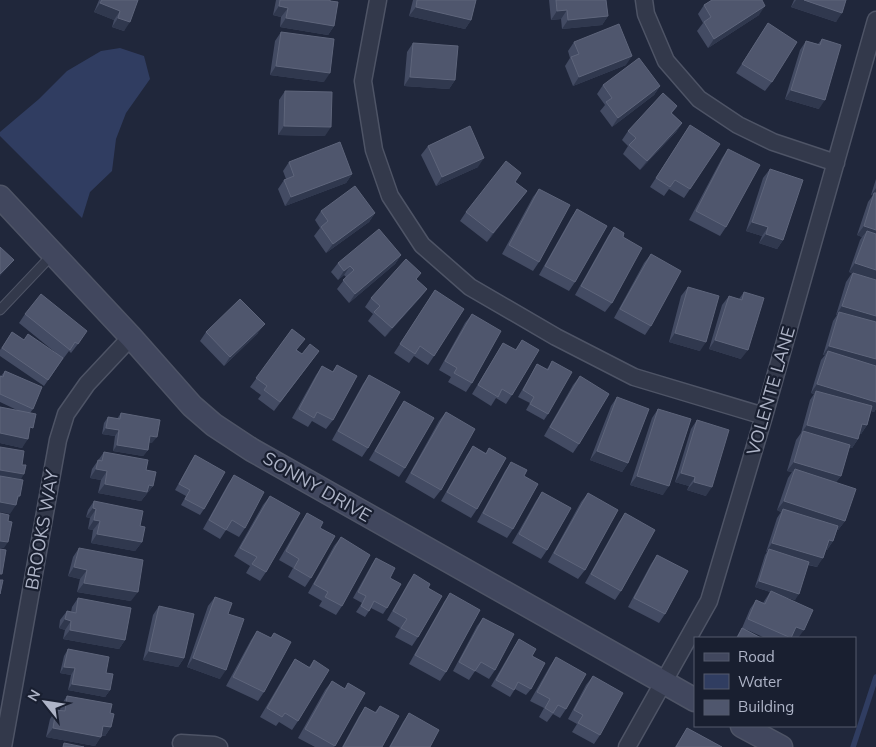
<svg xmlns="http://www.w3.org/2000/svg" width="876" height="747" viewBox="0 0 876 747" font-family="Mulish,sans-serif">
	<rect width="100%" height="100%" fill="#20273b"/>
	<path fill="#303d61" d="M120,48L144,56L150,79L126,113L116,139L112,171L90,192L82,218L0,136V132L39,99L67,71L101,51Z"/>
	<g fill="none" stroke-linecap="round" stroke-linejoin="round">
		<path stroke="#303d61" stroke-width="5.5" d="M853,747L876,677"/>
		<g stroke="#4e5466" stroke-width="11">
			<path id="lane" d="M0,310L53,254"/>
		</g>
		<g stroke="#4e5466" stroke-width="19">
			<path id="street" d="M378,0L363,81L374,150L390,196L422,245L470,287L556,337L634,377L764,416
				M644,0L646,14L666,61L699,99L738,125L773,142L836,163
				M181,743L214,745L219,747
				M3,747L58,440L66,414L87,384L131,337
				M627,747L709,601L764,416L876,20"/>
		</g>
		<g stroke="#4e5466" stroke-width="25">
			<path id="secondary" d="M0,197L131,337L192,406L214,425L252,450L695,700
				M742,726L781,747"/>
		</g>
		<use href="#lane" stroke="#33394b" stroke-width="9"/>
		<use href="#street" stroke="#33394b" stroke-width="16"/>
		<use href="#secondary" stroke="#41475e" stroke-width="22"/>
	</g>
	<path fill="#434b63" d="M99,0H138L124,31L112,27L114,20L94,12Z
		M276,0H330L334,26L328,35L280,27L281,17L273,15Z
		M413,0H476L471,20L465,29L409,16Z
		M549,0H606L608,16L602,25L562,29L561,19L551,20Z
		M712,0H762L759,15L708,48L697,31L703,23L698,14L704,5Z
		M794,0H846L836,22L791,7Z
		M768,23L772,82L765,91L736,73Z
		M281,32L324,82L270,75L275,41Z
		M822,39L819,109L785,99L800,50L806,41L818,44Z
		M574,42L626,65L573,86L565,66L570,58L568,51Z
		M413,43L455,80L449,89L404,86L407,52Z
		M603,85L660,86L654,95L612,127L600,111L605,105L597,94Z
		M285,91L325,136L278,135L279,100Z
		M677,106L672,113L682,123L676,132L640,170L623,154L628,146L622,140L628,131Z
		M690,125V189L684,198L669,189L664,196L650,187Z
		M428,146L478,167L436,186L421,155Z
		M728,149L726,227L720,236L689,220L722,158Z
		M289,162L352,174L346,183L285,206L278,189L284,180L286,179L283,171Z
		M770,169L783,240L777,249L759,243L762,236L746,231L763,178Z
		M876,179V409L874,412L871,411L867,425L861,434H859L858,439L852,448L849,447L841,476L836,482L845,521L838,530H837L833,541L827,550H826L817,567L808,565L795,600L782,596L798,638L792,637L791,638H765L745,629L761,638H736L742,628L750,609L756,600L763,603L770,592L755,587L765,555L767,552H766L777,518L781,512L777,510L788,478L792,472L787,471L796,440L801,433L810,400L814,394L811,393L821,360L825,355H823L833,321L837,315H836L846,282L852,273L849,272L860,240L862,237L857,235L868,202L873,195H871Z
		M515,182L527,191L487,242L460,221L466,212Z
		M539,189V262L533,271L502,254L533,197Z
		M577,209L575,282L569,291L539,275L571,218Z
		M321,211L375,213L369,222L326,253L314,236L320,228L315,220Z
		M614,227L623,237L612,303L605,312L575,295L608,236Z
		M651,254V326L645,335L614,318L644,263Z
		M401,255L395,264L349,303L337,289L346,277L344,275L338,280L331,272L338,263Z
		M416,279L427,289L420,298L385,337L368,321L373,314L365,307L371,298Z
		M688,287L700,351L669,342L681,296Z
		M435,290L434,356L428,365L414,356L409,363L394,353Z
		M744,292L741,359L709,349L722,305L729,296L739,299Z
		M25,314L81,340L71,353L69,351L63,359L44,386L0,356V350L12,332L24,340L56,353L19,323Z
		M472,314V383L466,392L448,382L451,377L439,370L465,323Z
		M292,329L297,350L302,354L319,351L274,411L258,399L261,395L250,387Z
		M206,332L258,333L224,366L200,341Z
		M522,340L512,395L506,404L496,398L491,406L472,394L503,343L515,350Z
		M552,361L548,414L544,420L526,410L530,403L518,397L537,364L547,369Z
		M337,365L333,420L326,429L312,421L308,427L292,418L316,375L322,366L332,372Z
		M5,371L33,409L30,413L29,433L22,448L0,443V407L19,411L0,402V376H1Z
		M369,375L368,448L362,457L332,440L363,384Z
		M580,376L579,444L573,453L544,436L573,385Z
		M617,397L628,463L622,472L590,460L611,406Z
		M404,401L405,468L399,477L369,460L398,410Z
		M658,409L663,495L630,485L652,418Z
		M446,412L441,490L434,499L405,482L439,421Z
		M121,413L152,443L149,442L148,450L143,456L113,451L115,436L102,434L104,423L108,417L117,419Z
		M697,420L706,496L687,490L689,486L675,482L691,429Z
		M473,446L486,453L489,448L477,509L471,518L441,501L467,455Z
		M104,452L146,470L153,486L141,501L98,493L101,480L90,478L92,469Z
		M195,455L204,509L200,515L181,505L186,496L175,490L191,461Z
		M511,462L524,476L513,529L507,538L477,522L505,471Z
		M234,475L245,528L239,537L226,530L220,539L203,529L228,484Z
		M542,492L547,550L541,559L512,543L536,501Z
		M588,493L585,570L578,579L548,562L581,502Z
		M270,496L266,572L260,581L246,573L250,566L234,556L263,505Z
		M94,501L140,526L142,542L135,551L91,543L93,530L88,529L90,518L86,517L88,510Z
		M307,513L320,528L311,578L305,587L288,577L293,568L279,560L301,522Z
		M625,513L621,591L615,600L585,583L619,522Z
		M341,537L342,606L336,615L319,606L322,601L308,593L334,546Z
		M79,548L131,601L77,592L80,579L68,576L73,557Z
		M657,555L665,614L659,623L628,607L651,564Z
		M376,558L390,578L387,608L383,614L371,608L365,617L356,612L362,603L353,598L372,564Z
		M414,574L428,588L418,637L412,646L395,637L400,628L387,620L408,583Z
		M450,593L446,672L440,681L409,664L444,602Z
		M215,597L220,679L187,667L208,606Z
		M78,598L125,640L119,649L63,639L65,630L59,628L60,620L67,611L71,612L72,607Z
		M159,606L184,658L178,667L143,660L153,615Z
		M483,618L495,670L489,679L475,671L469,680L453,671L477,626Z
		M257,631L271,638L274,633L264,692L258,701L226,686L251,640Z
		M519,639L532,656L531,689L526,695L515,689L510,697L491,686L515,645Z
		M68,649L106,673L110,690L105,697L68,690L71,675L60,673L64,656Z
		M556,657L566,709L560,718L553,714L547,722L539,717L544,708L530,701L550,666Z
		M295,659L309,667L314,660L298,721L292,730L279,722L276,726L260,717L289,668Z
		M593,676L600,735L594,744L572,732L577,724L568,719L586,685Z
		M332,681L345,689L348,683L365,693L334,747H315L298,738L325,690Z
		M67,696L110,713L111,727L105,736H101L95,746L46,737L50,719L56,710H60L61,705Z
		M380,706L382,747H342L359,716L365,707L375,712Z
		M409,713L430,747H389L403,722Z
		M687,728L722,747H675Z"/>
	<path fill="#30384e" d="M796,0H804L842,13L836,22L791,7Z
		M100,3L120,11L114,20L94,12Z
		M279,6L288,8L281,17L273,15Z
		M765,6L759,15L708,48L714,39Z
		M416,7L471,20L465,29L409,16Z
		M567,10L561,19L551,20L557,11Z
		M608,16L602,25L562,29L568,20Z
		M118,18L130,22L124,31L112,27Z
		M286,18L334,26L328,35L280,27Z
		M632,56L626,65L573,86L579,77Z
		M276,66L330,73L324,82L270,75Z
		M410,77L455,80L449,89L404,86Z
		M660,86L654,95L612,127L618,118Z
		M791,90L825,100L819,109L785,99Z
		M682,123L676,132L640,170L647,161Z
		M284,126L331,127L325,136L278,135Z
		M484,158L478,167L436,186L442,177Z
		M352,174L346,183L285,206L291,197Z
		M876,188V196L874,193L873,195H871Z
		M527,191L520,200L487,242L493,233Z
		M375,213L369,222L326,253L333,244Z
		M752,222L768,227L762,236L746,231Z
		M864,226L876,230V241L867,231L862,237L857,235Z
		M766,234L783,240L777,249L759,243Z
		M401,255L395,264L349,303L355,294Z
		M14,260L9,266L0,276V274Z
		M855,263L876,270V281L849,272Z
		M350,266L344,275L338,280L344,271Z
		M427,289L420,298L385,337L392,328Z
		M842,306L876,316V327L839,312L837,315H836Z
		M265,324L258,333L224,366L230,357Z
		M675,333L706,342L700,351L669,342Z
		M715,340L748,350L741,359L709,349Z
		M829,346L876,359V367L828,351L825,355H823Z
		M817,384L876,402V409L874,412L815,395L816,391L814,394L811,393Z
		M862,424L867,425L861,434L856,433Z
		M807,425L858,439L852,448L802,434V432Z
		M106,428L119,430L115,436L102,434Z
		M0,433L28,439L22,448L0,443Z
		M150,436L157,437L152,443L146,442Z
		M117,445L148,450L143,456L113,451Z
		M597,451L628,463L622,472L590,460Z
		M794,462L841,476L834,484L795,469L792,472L787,471Z
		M96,469L107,471L101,480L90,478Z
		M0,470L24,474L20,481L0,477Z
		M681,473L695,477L689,486L675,482Z
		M637,476L669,486L663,495L630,485Z
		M694,482L712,487L706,496L687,490Z
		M105,484L149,485L153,486L141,501L98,493Z
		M18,496H20L14,505H16L10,514L0,512V502Z
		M784,501L845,521L838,530L782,512L783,509L781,512L777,510Z
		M93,508L96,509L90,518L86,517Z
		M94,520L100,521L93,530L88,529Z
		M97,534L142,542L135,551L91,543Z
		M829,540L833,541L827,550L823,549Z
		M0,541L8,542L4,548H0Z
		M772,543L823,558L817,567L768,553L769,549L767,552H766Z
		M74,567L87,570L80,579L68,576Z
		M759,581L799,594L795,600L755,587Z
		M84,583L138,592L131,601L77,592Z
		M65,619L71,621L65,630L59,628Z
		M796,627L804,630L798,638H796L790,636Z
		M70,630L125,640L119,649L63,639Z
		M149,651L184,658L178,667L143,660Z
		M193,658L226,670L220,679L187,667Z
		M64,667L75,668L71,675L60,673Z
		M72,684L110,690L105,697L68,690Z
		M103,726L111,727L105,736L97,735Z
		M53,728L101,737L95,746L46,737Z"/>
	<path fill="#4f566d" stroke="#5e657b" d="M102,0H138L130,22L118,18L120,11L100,3Z
		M280,0H330V1L338,2L334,26L286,18L288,8L279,6Z
		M417,0H476L471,20L416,7Z
		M556,0H606L608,16L568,20L567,10L557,11Z
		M712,0H762L765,6L714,39L704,22L711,17L704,5Z
		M804,0H846L842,13Z
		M768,23L797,42L772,82L742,64Z
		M619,24L632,56L579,77L571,57L579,54L574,42Z
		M281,32L334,39L330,73L276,66Z
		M822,39L841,45L825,100L791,90L806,41L820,45Z
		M413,43L458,46L455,80L410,77Z
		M639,58L660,86L618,118L606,102L612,98L603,85Z
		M285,91L332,92L331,127L284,126Z
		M663,93L677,106L671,113L682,123L647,161L629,145L636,138L628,131Z
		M690,125L720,144L690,189L675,180L670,187L656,178Z
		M470,126L484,158L442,177L428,146Z
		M340,142L352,174L291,197L284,180L294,176L289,162Z
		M728,149L760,165L726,227L696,211Z
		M506,161L521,173L515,182L527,191L493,233L466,212Z
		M770,169L803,180L783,240L766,234L768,227L752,222Z
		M355,186L375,213L333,244L321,227L328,221L321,211Z
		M539,189L570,205L539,262L509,245Z
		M874,193H876V230L864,226Z
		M577,209L607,226L575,282L545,266Z
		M614,227L624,233L623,237L642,248L612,303L581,286Z
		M379,229L401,255L355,294L343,280L354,270L350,266L344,271L338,263Z
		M867,231L876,234V270L855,263Z
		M0,247L14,260L0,274Z
		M651,254L681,271L651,326L620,309Z
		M406,259L421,273L416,279L427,289L392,328L374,312L380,306L371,298Z
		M853,273L876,280V316L842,306Z
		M688,287L719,296L706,342L675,333Z
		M435,290L464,309L434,356L420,346L415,354L400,344Z
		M744,292L764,298L748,350L715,340L729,296L742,300Z
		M41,294L87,331L78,344L75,342L70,350L25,314Z
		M240,299L265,324L230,357L206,332Z
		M839,312L876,322V359L829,346Z
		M472,314L501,331L472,383L454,373L457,368L445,361Z
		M292,329L305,339L296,350L302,354L310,344L319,351L280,402L264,390L267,386L256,378Z
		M12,332L24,340L28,334L63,358L48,380L2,348Z
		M522,340L539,350L512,395L502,389L498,397L478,385L503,343L516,350Z
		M828,351L876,366V402L817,384Z
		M552,361L572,372L548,414L530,404L534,397L523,390L537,364L548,370Z
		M337,365L357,376L333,420L317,412L314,418L299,409L322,366L333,372Z
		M5,371L42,387L33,409L0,394V376L3,377Z
		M369,375L400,392L368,448L338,431Z
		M580,376L609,394L579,444L550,427Z
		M816,391L872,406L867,425L862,424L858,439L807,425Z
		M617,397L649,409L628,463L597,451Z
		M404,401L434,418L405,468L375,451Z
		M0,407L36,414L33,428L30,427L28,439L0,433Z
		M658,409L691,419L669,486L637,476Z
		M446,412L475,429L441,490L411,473Z
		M121,413L160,420L157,437L150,436L148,450L117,445L119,430L106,428L108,417L120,419Z
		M697,420L729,430L712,487L694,482L695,477L681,473Z
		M803,431L850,445L841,476L794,462Z
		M473,446L486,454L489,448L506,458L477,509L447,492Z
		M0,447L24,451L22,465H26L24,474L0,470Z
		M104,452L148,460L146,470L156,472L153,486L149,485L147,492L105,484L107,471L96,469L98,460L102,461Z
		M195,455L225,472L204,509L185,499L190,490L179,484Z
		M511,462L527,470L524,476L538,484L513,529L483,513Z
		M795,469L856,489L845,521L784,501Z
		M234,475L264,492L245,528L232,520L226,530L209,520Z
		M0,476L23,480L20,496H18L16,505L0,502Z
		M542,492L571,508L547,550L519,534Z
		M588,493L618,510L585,570L554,553Z
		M270,496L300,513L266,572L252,564L257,557L240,548Z
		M94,501L143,511L140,526L145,527L142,542L97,534L100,521L94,520L96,509L93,508Z
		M783,509L838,526L833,541L829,540L823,558L772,543Z
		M0,513L9,515L8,521L12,522L8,542L0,541Z
		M307,513L323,522L320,528L335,536L311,578L294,568L299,559L286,551Z
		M625,513L655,530L621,591L591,574Z
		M341,537L370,555L342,606L325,597L328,592L314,584Z
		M79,548L143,560L138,592L84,583L87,570L74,567Z
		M0,549L6,550L2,574H0Z
		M769,549L809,562L799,594L759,581Z
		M657,555L688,571L665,614L634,598Z
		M376,558L395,568L390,578L401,584L387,608L374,601L369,611L361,606L366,596L358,592Z
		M414,574L430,584L428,588L442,596L418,637L401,628L407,619L393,611Z
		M0,580H3L0,594Z
		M771,591L813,610L804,630L796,627L791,638L748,619L756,600L765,604Z
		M450,593L480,610L446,672L415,655Z
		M215,597L232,603L228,614L244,619L226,670L193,658Z
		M78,598L131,608L125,640L70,630L71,621L65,619L67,611L76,613Z
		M159,606L194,614L184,658L149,651Z
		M483,618L514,634L495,670L481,662L475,671L459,662Z
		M742,628L761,638H737Z
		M257,631L271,638L274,633L291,642L264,692L233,677Z
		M519,639L536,649L532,656L545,663L531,689L518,682L514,690L496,680Z
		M68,649L109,657L106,673L113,674L110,690L72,684L75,668L64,667Z
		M556,657L586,674L566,709L558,705L553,713L545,708L550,699L537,692Z
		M295,659L310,668L314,660L329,670L298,721L285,713L282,717L267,708Z
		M593,676L623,693L600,735L578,723L583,715L574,710Z
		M332,681L345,689L348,683L365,693L335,746L305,729Z
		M67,696L112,704L110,713L114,714L111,727L103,726L101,737L53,728L56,710L65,711Z
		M380,706L399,716L382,747H343L365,707L376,713Z
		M409,713L439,730L430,747H390Z
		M687,728L722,747H676Z
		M64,743L84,747H63Z"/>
	<g text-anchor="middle" stroke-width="4.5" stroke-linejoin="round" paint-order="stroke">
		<g font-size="18" fill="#aeb4c7" stroke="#191f30">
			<text transform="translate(771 391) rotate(-74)" y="6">VOLENTE LANE</text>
			<text transform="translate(317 487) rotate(30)" y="6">SONNY DRIVE</text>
			<text transform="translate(42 530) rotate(-80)" y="6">BROOKS WAY</text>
		</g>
	</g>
	<rect x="694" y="637" width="162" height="90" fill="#191f30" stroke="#555b6c"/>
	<rect x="704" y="653" width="25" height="8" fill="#41475e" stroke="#555b6c"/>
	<text x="738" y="662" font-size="15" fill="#aeb4c7">Road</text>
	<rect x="704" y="674" width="25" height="15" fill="#303d61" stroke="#555b6c"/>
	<text x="738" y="687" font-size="15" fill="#aeb4c7">Water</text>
	<rect x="704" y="700" width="25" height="15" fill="#4f566d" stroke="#555b6c"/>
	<text x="738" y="712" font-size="15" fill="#aeb4c7">Building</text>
	<g transform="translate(45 702) rotate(300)" stroke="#191f30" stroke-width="4" paint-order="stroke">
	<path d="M0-4L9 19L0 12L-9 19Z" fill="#aeb4c7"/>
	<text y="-8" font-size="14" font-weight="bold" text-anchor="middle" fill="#aeb4c7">N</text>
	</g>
</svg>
